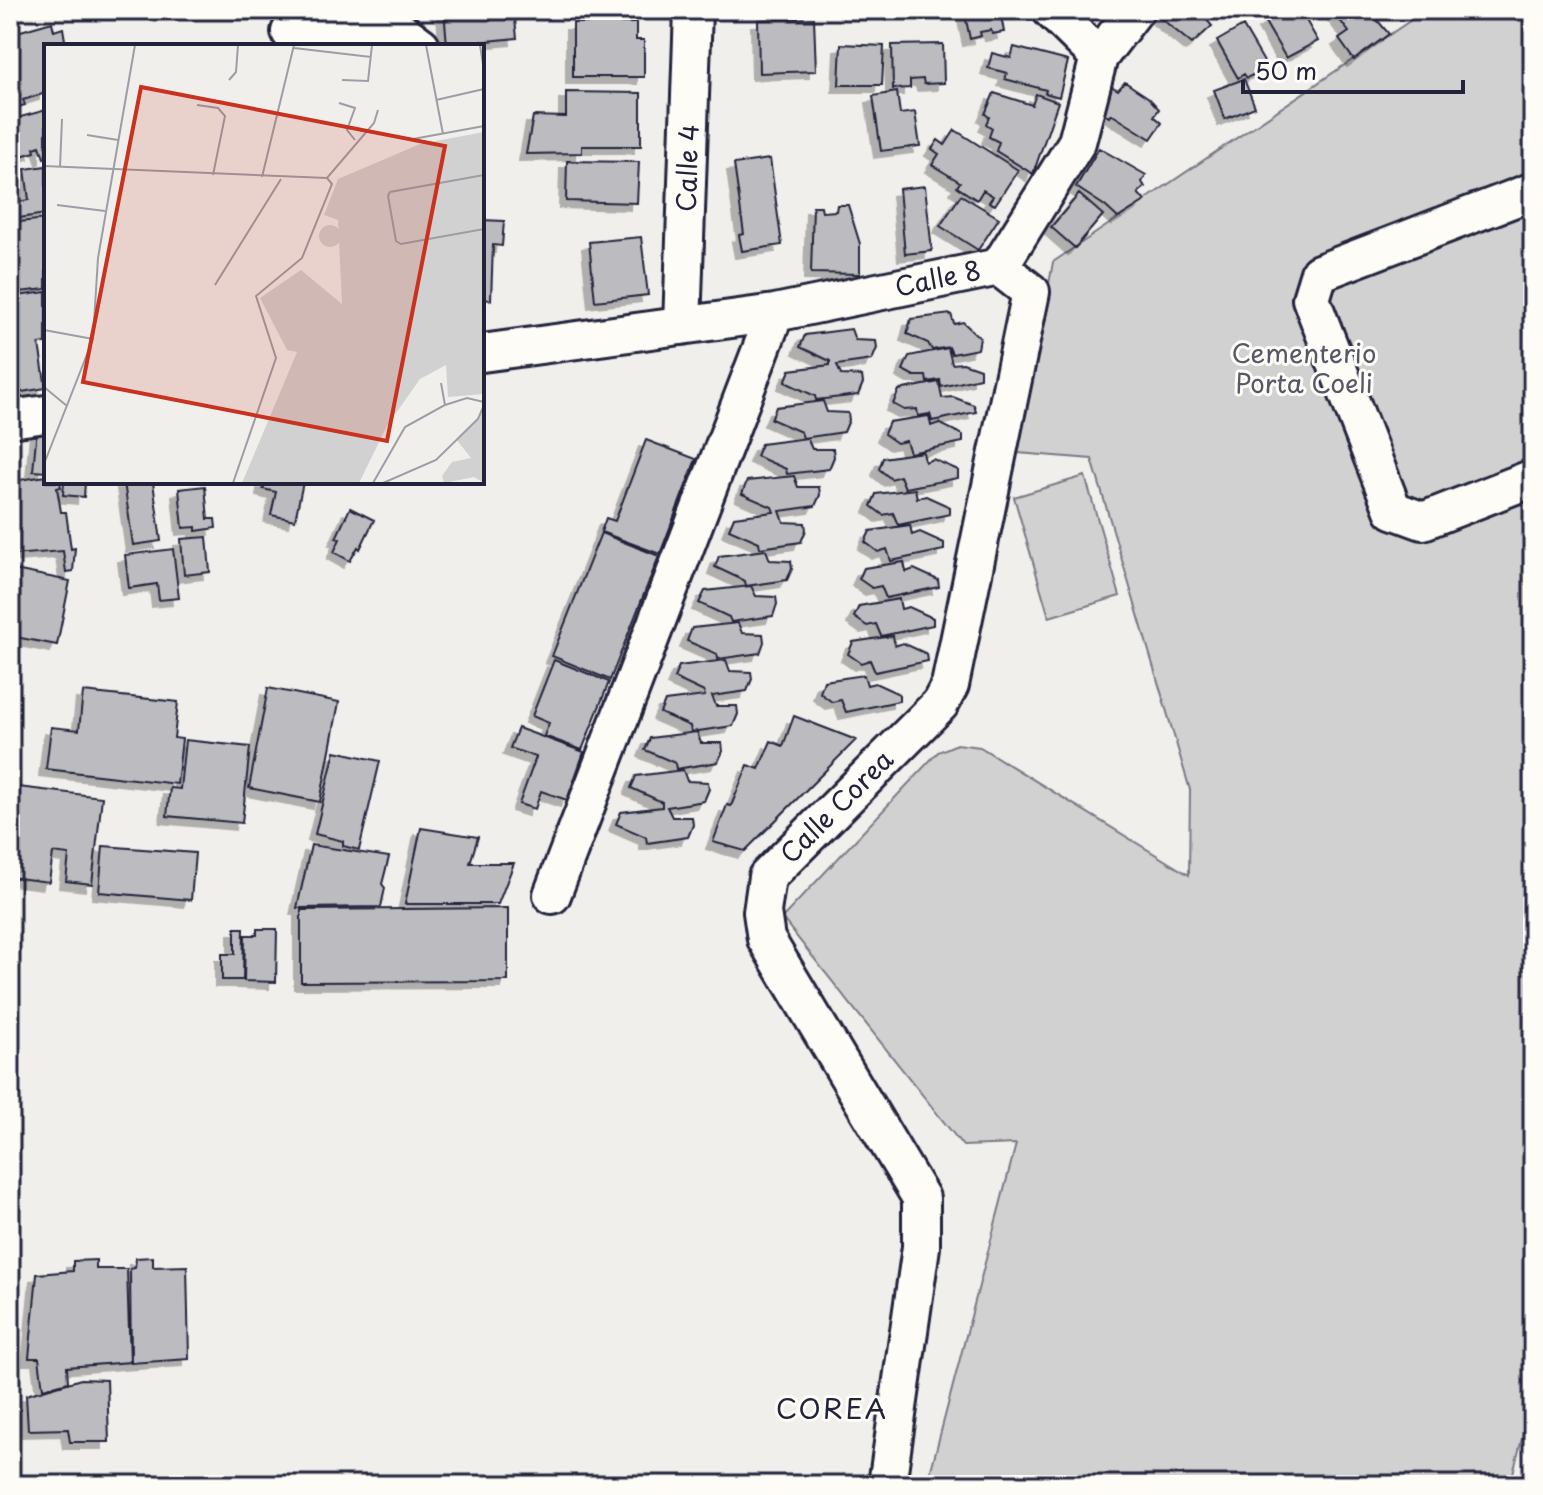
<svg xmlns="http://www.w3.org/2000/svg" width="1543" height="1495" viewBox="0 0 1543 1495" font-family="'Playpen Sans',sans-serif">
	<defs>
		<filter id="shadow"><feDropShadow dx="-7" dy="7" stdDeviation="0" flood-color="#0004"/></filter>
	</defs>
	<rect width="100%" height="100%" fill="#f0efec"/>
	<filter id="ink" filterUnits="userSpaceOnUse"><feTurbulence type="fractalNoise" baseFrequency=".0125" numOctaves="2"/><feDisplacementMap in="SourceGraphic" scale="16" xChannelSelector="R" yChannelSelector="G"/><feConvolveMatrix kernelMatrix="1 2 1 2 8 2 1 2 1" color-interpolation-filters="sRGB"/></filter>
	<g filter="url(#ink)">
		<path fill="#d2d1d1" stroke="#7a7a86" stroke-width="2" d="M1426,10H1533V1409L1526,1423L1510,1485H927L1016,1144L963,1146L782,918L938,752L957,744L980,747L1189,875L1190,790L1092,459L1018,453L1053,262Z
			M1085,476L1120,596L1049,617L1014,497Z"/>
		<path fill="#bcbcc0" stroke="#22223b" stroke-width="2" filter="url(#shadow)" d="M280,10H327V13L281,16Z
			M444,10H514L517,38L447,45Z
			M964,10H1000L1004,32L992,34L991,30L980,32L981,36L970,39Z
			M1151,10H1218L1206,19L1212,26L1192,44Z
			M1286,10H1300L1318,41L1286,58L1265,22Z
			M1332,10H1375L1381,18L1378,21L1389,34L1354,60L1339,39L1349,32Z
			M814,18L816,71L759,73L758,20Z
			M52,22L54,31L63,28L66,46H46V93L23,100L25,105L10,109V34Z
			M573,23H636V40H644V77H573Z
			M1243,26L1267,67L1247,78L1244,74L1238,78L1217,41Z
			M841,44L884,46L882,85H839Z
			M943,44L944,83L924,84L923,79L910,80V88L893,89L892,45Z
			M1014,47L1068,61L1059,97L1045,93L1046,90L1005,79L1007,73L988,68L992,53L1011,58Z
			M1244,79L1255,107L1225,119L1214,90Z
			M1125,82L1149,98L1159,109L1154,116L1162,123L1151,139L1111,114L1109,117L1096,108L1111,86L1118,90Z
			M566,92L641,93V146H582V153L526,154L533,116L566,117Z
			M897,92L900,114L915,112L920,146L881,151L873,96Z
			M994,93L1032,105L1036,94L1058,102L1033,174L996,151L999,142L989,137L992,128L986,124L989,117L985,114Z
			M46,110V157L44,158L40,146L34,148L35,152L17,157L10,134V123L13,119Z
			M955,130L1018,170L995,205L989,202L993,196L983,190L977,200L957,187L960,182L932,165L939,154L932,149L938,140L945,145Z
			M1099,148L1146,175L1142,182L1145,187L1138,193L1145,201L1118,218L1105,206L1076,187Z
			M770,159L782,245L742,251L739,235L744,234L734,164Z
			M567,161L639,162L637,203L566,201Z
			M46,166V214L19,218L17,202L29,200L25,169Z
			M925,186L932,251L905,254L899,189Z
			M1079,194L1103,215L1075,248L1051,227Z
			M961,195L999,218L978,250L940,226Z
			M837,205H848L860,244V274L811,273L813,206H821L822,212L836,211Z
			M46,219V289L10,293V223Z
			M482,220L504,221L502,246L493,245L491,300L482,299Z
			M641,237L648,295L595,301L589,242Z
			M46,292V343L39,344L46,388L10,394V297Z
			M951,314L954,324L963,322L980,338L978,349L952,354L949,347L932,350L928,343L907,334L911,319Z
			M851,329L855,340L876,341L877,348L872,360L837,365L841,375L862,376L863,383L858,395L816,400L815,396L785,382L790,370L830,365V361L800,347L805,335Z
			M948,348L952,364L963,363L980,369V378L941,387L940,380L927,382L926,376H914L903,370L909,356Z
			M939,382L942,398L953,397L974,405L976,412L932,421L930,414L918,416L917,409L904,410L893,404L899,390Z
			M823,401L827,412L848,413L849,420L844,432L803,438L801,432L771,419L776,407Z
			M929,416L931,426L939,423L963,435V442L910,453L906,441L897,443L884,434L889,422Z
			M46,426V472L33,471L37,428Z
			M807,438L812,449H833L834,457L829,469L787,474L786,469L756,456L761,444Z
			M646,440L696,459L660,554L601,532L606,518L615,521Z
			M923,452L925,462L933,459L958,470V478L905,488L900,476L891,479L879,469L883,458Z
			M46,476V482H60L61,487L57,488L61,512H66L71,549L75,548L73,571L66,572L63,551L12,555L10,497L16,496L13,481Z
			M794,476L798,487H819L820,495L815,506L780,511L784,522L805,523L806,530L801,542L760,548L759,542L729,529L734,517L774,512L772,507L742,494L747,481Z
			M64,482H85L84,497L63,495Z
			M124,482H153L161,541L133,545Z
			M264,482H303L295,520L271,515L276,492L263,489Z
			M205,486L208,519H215L216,528L196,531V527L183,528L179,489Z
			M915,489L917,498L926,496L950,507V514L898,525L893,513L883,515L871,506L876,494Z
			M350,508L374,520L360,549L358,547L350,561L334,552L340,539L336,538Z
			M910,525L912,535L920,532L944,543V550L891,561L887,549L878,552L865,542L870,531Z
			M601,533L659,556L610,680L552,656Z
			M207,537L210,572L184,575L181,539Z
			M173,549L179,598L159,600L157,584L129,588L125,555Z
			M766,550L770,560L791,561L792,569L787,580L746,586L745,581L715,567L719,556Z
			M904,562L906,572L914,569L938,580L939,587L886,598L881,586L872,588L859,579L864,568Z
			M10,569L70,581L57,645L10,636Z
			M751,586L756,596L776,597L777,604L773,616L731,622L729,617L699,603L705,591Z
			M899,599L901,609L909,607L933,618V625L881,636L876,624L867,626L854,617L859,606Z
			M738,623L742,633L763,634L764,642L760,653L718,659L717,654L687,641L692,628Z
			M893,636L895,646L903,643L927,654L928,661L875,672L870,660L861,663L848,654L853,642Z
			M554,660L609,682L582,750L544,736L549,723L532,716Z
			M726,660L730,671L751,672L752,679L747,691L712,696L716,706H737L738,714L733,726L691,732L690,726L660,713L665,701L705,696L704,692L674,678L679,666Z
			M864,675L867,685L875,683L899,694V701L846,712L841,700L832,702L820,693L824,681Z
			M268,688L339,702L320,802L249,788Z
			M83,692L178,702L174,738L182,739L177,784L46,769L51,727L79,730Z
			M794,716L856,740L745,851L713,842L727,805L731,806L748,765L759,769L771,741L783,746Z
			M518,728L584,752L567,800L541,791L535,809L519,804L536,757L510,748Z
			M697,732L701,743H722L723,751L718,762L676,769L675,763L645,750L650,738Z
			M185,740L250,747L242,823L167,816L170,788L180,789Z
			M335,751L380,761L359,850L343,846V841L315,834Z
			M683,770L687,781L708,782L709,789L704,801L667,807L672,817H692L693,825L688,837L647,843L646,837L616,824L621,812L662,807V802L631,788L636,776Z
			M10,786L102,797L92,884L66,881L69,855L53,853L49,882L10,877Z
			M421,828L478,837L470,863H514L498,904H405Z
			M311,845L389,857L382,884L385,888L381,907L297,908Z
			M103,846L195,853L191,900L99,892Z
			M508,908V981L301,982V910Z
			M235,928H244L243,980H222V954H235Z
			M257,929H277L276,982L244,981L245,935H257Z
			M153,1257V1267L187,1266L189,1359L131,1363L130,1269L135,1268L136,1258Z
			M96,1260V1269H127L130,1362L67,1367L68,1382L43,1389L39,1358H29L37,1274L73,1271V1261Z
			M81,1379L107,1380L109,1442H70L68,1429L28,1430L26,1395Z"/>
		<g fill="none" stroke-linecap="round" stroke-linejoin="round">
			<g stroke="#22223b" stroke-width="42">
				<path id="minor" d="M1051,10L1099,57
					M290,32L398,29L421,46
					M1533,191L1319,273L1311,299L1393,510L1423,521L1533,478
					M682,326L693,10
					M482,353L775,313L999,267L1077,142L1099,57L1135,10
					M10,419L46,414
					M552,895L775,313
					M887,1485L921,1247V1198L766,939L762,912L767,877L940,704L950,685L1031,292L999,267"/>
			</g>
			<use href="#minor" stroke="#fdfcf7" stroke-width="36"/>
		</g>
	</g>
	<g text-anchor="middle" stroke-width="6" stroke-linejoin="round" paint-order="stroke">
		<g font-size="26" fill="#22223b" stroke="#fdfcf7">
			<text transform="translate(688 168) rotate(-88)" y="9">Calle 4</text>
			<text transform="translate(938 279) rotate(-12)" y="9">Calle 8</text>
			<text transform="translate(837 807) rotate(-45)" y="9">Calle Corea</text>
		</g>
		<g font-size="26" fill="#575768" stroke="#fdfcf7">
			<text x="1304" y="363">Cementerio<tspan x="1304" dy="30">Porta Coeli</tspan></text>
		</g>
		<g font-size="28" letter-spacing="2" fill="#22223b" stroke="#fdfcf7">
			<text x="832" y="1419">COREA</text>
		</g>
	</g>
	<g transform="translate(44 44)">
		<rect width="440" height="440" fill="#f0efec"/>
		<path d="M440,88V350L404,353L402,321L376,335L343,382L315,439H198L253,308L243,306L216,254L257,226L298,260L294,176L280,171L294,135L376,100ZM275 192a11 11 0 1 1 22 0a11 11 0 1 1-22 0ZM440,367V439L430,433L400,439L398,432L408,418L427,414L412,395Z" fill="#d2d1d1"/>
		<path fill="none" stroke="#9e9da5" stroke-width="2" d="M382,1L399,90M436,1L440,27M250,4L327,13M185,36L192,28L194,1M298,36L324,37L328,1M392,56L440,45M295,59L311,64L303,86L311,96M153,61L174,64L181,72L169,131M43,91L74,96M369,95L440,82M0,122L283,134L330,79L334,66M16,123L18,75M440,131L346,148L344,152L352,197L357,200L440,185M218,133L250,1M13,161L61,167M171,241L237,135M0,286L49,295M0,343L23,362M401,361L423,354L440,358M0,420L49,295L54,214L91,1M189,439L232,314L212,252L258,214L288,140L283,134M329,439L361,383L401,361L397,339M339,439L392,416L434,375L440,361"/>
		<path fill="#c8321e" fill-opacity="0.15" stroke="#c8321e" stroke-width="4" d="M97,43L401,102L343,397L39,338Z"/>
		<rect width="440" height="440" fill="none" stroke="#22223b" stroke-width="4"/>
	</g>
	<rect width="1543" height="1495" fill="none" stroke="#fdfcf7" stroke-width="40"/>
	<rect x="20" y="20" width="1503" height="1455" fill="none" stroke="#22223b" stroke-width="3" filter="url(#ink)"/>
	<path d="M1243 80v12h220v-12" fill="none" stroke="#22223b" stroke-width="4"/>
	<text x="1255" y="80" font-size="24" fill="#22223b" stroke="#fdfcf7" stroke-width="6" paint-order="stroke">50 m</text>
</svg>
